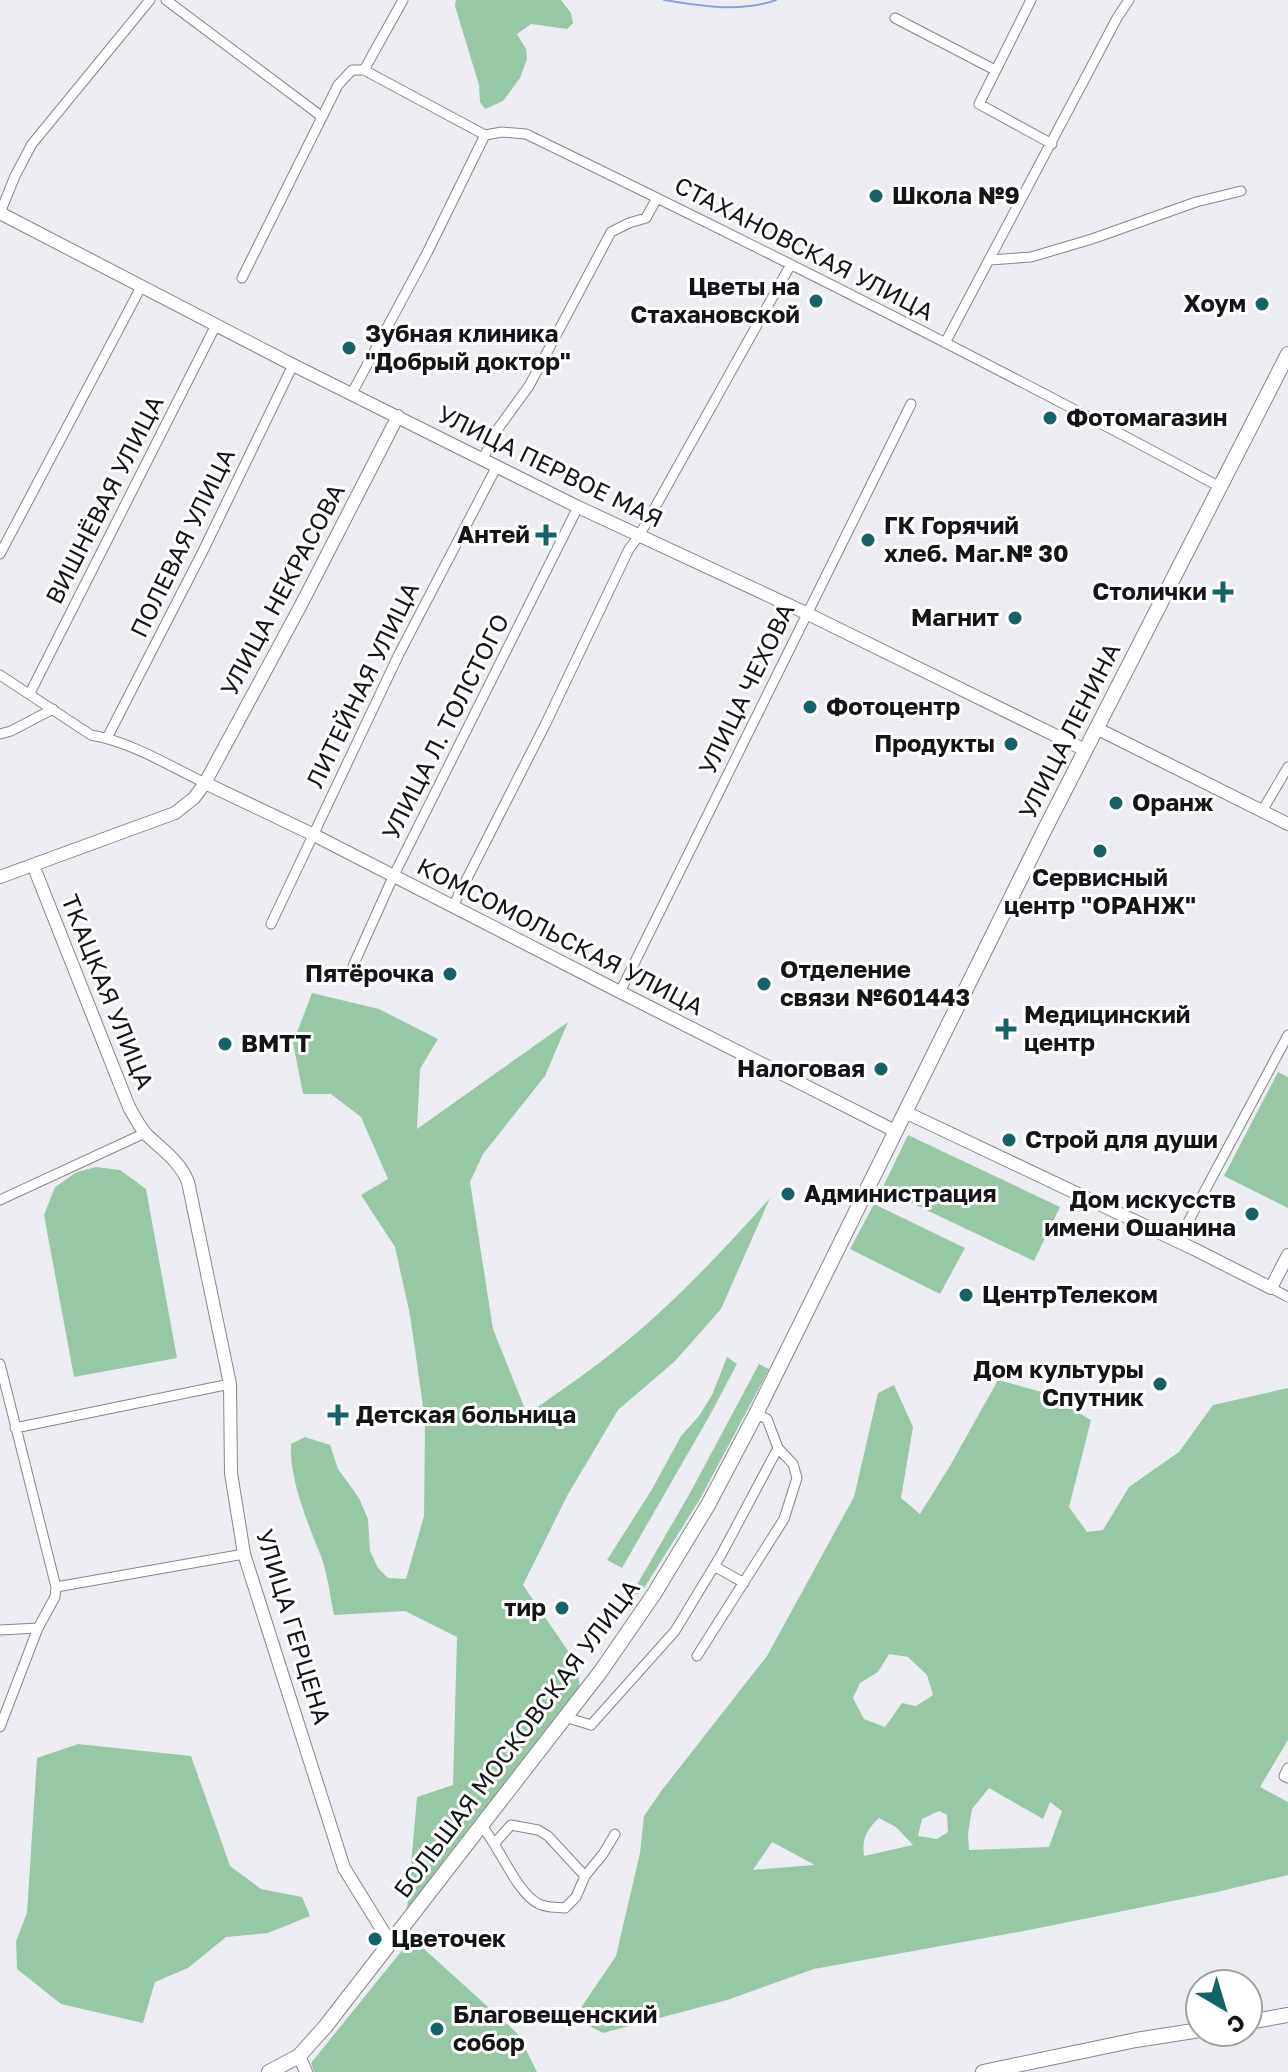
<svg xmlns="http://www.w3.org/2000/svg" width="1288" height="2072" viewBox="0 0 1288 2072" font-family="'Golos Text',sans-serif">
	<rect width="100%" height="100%" fill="#ecedf3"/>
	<path fill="#96c8a5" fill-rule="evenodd" d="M456,0H561L571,13L573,23L567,29L531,24L517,34L526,49L527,59L520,78L503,101L485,109L480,102L479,85L455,6Z
		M312,993L379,1009L438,1039L420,1069L417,1129L568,1022L545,1076L483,1154L470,1182L493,1329L527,1414C566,1388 605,1360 641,1329C687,1289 729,1244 770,1198L721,1309L675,1361L618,1410L567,1496L523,1585L577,1664L580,1691L469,1828L407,1910L417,1797L453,1785L457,1637L405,1611L334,1615C330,1597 328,1576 322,1559C309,1526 289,1480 291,1444L305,1437L330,1445L338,1469L359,1498L368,1519L370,1551L378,1568L388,1578L406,1579L424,1516L425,1420L410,1315L395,1247L361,1195L388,1179L361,1117L331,1094H303L293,1043Z
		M1278,1072L1288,1077V1208L1224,1176Z
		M908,1135L1060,1207L1034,1261L882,1189Z
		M96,1167L120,1170L146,1189L177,1358L74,1377L44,1215L55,1187L77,1172Z
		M874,1204L965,1248L940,1294L850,1249Z
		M727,1357L737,1364L710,1415L622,1568L607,1560L651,1491L681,1436L699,1416L712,1395Z
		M759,1364L769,1369L700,1499L641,1593L631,1595L690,1493Z
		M998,1380L1042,1392L1091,1420L1069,1507L1087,1532L1103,1530L1129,1487L1179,1452L1213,1405L1288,1388V1740L1260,1787L1288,1802V1875L1217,1892L1024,1931L814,1969L727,2000L603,2033L574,2018L616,1956L640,1853L644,1816L662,1790L767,1656L854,1497L878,1393L894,1385L913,1427L901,1498L920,1514L951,1464ZM889,1654L908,1657L927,1675L933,1695L916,1706L902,1703L885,1727L864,1719L853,1698L860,1683L878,1672ZM989,1788L1043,1819L1050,1802L1062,1811L1049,1847L969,1850L968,1834L972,1809ZM939,1811L947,1815L948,1832L937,1839L918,1836L922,1819ZM879,1818L896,1827L913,1845L864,1856C862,1839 866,1830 879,1818ZM772,1842L813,1864L814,1865L753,1870Z
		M78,1744L191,1756L230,1866L261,1889L302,1897L310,1916L268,1933L226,1937L188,1968L155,1982L143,2023L61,2004L17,1969L16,1941L27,1913L37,1758Z
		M412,1938L519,2035L537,2072H314L311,2063Z"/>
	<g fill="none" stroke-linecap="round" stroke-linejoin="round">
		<path stroke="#85a3d6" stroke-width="2" d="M664,0C701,6 740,13 776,0"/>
		<g stroke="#86878b" stroke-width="11">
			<path id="minor" d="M166,0L321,116
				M1031,0L979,104L1052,144
				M895,18L995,70
				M364,70L485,135L502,132L526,134C759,247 992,364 1220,487
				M0,213L15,176L32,144L150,0
				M990,260L1031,257L1092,239L1196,202L1241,191
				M242,278L338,85L352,70H364L403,0
				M945,343L1117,18L1129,0
				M352,393L427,253L485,135
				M483,459L497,430L529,386L611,232L629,223L646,218L657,198
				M0,554L141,287
				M0,675L91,735C131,742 168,765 205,783
				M30,693L216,325
				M0,734L11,731L53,709
				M107,738L203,551L293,365
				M1262,811L1288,767
				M453,906L546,723L629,549L639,536L790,266
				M271,924L399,654L497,466
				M353,966L393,877L578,507
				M620,992L911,404
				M0,1200L145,1133
				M1178,1241L1288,1035
				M1271,1288L1288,1297
				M0,1364L56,1587L55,1597L38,1628L0,1727
				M15,1428L230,1384
				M714,1566L744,1583
				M56,1587L244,1554
				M0,1630L38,1628
				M697,1656L784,1519L797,1478L793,1464L778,1448
				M565,1717L591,1725L675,1631L721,1555L778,1448L767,1419L756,1414
				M1288,1768L1284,1776L1288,1778
				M481,1825C498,1844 517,1894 539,1904C547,1908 557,1907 565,1908L576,1897L585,1876L603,1854L615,1834
				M494,1844L511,1825L538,1830L548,1836L585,1876"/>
		</g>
		<g stroke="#86878b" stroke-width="14">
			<path id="tertiary" d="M0,213L293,365L578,507L806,613L1085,750
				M1096,728L1288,824
				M205,783L312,834L620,992L895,1131
				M33,865L129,1107C134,1116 139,1126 146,1134C162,1150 179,1160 188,1182L230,1384L231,1473L244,1554L344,1868L391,1944
				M0,877L175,813L194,798L205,783L301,605L398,416
				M905,1112L1194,1249L1271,1288L1288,1255
				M299,2056L306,2072"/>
		</g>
		<g stroke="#86878b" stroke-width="16">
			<path id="secondary" d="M1248,2022L1288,2015
				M269,2072L299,2056L325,2027L601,1671L654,1594L708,1505L756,1414L1044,831L1288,354
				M983,2072L1136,2040L1200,2030"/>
		</g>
		<use href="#minor" stroke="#fff" stroke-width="9"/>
		<use href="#tertiary" stroke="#fff" stroke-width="12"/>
		<use href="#secondary" stroke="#fff" stroke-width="14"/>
	</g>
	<g fill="#146366" stroke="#fff" stroke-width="3">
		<circle cx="876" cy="196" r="8"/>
		<circle cx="816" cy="301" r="8"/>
		<circle cx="1262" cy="304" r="8"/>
		<circle cx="349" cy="348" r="8"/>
		<circle cx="1050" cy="418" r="8"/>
		<path d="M542 523h8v8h8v8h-8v8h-8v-8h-8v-8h8z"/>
		<circle cx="868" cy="540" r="8"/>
		<path d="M1219 580h8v8h8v8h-8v8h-8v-8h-8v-8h8z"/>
		<circle cx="1015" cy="618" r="8"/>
		<circle cx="810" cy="707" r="8"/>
		<circle cx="1011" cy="744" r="8"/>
		<circle cx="1116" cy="803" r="8"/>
		<circle cx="1100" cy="851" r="8"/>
		<circle cx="450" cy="974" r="8"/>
		<circle cx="764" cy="984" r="8"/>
		<path d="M1002 1017h8v8h8v8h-8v8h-8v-8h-8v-8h8z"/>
		<circle cx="225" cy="1044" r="8"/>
		<circle cx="881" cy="1069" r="8"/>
		<circle cx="1009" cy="1140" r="8"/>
		<circle cx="788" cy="1194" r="8"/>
		<circle cx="1252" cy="1214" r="8"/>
		<circle cx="966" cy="1295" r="8"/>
		<circle cx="1160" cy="1384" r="8"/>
		<path d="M334 1403h8v8h8v8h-8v8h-8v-8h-8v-8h8z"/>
		<circle cx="562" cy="1608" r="8"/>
		<circle cx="375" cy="1939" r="8"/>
		<circle cx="437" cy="2029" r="8"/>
	</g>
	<g text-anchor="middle" stroke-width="6" stroke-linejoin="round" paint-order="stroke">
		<g font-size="24" font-weight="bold" fill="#141516" stroke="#fff" text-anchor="start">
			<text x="892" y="204">Школа №9</text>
			<text x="800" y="295" text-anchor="end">Цветы на<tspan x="800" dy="28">Стахановской</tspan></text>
			<text x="1246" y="312" text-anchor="end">Хоум</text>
			<text x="365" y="342">Зубная клиника<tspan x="365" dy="28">"Добрый доктор"</tspan></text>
			<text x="1066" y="426">Фотомагазин</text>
			<text x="884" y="534">ГК Горячий<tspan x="884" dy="28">хлеб. Маг.№ 30</tspan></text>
			<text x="530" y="543" text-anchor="end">Антей</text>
			<text x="1207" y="600" text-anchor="end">Столички</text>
			<text x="999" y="626" text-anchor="end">Магнит</text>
			<text x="826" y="715">Фотоцентр</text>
			<text x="995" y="752" text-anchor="end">Продукты</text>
			<text x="1132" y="811">Оранж</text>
			<text x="1100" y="886" text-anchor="middle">Сервисный<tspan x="1100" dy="28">центр "ОРАНЖ"</tspan></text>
			<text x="780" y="978">Отделение<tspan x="780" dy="28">связи №601443</tspan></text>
			<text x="434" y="982" text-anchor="end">Пятёрочка</text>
			<text x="1024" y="1023">Медицинский<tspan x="1024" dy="28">центр</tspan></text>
			<text x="241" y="1052">ВМТТ</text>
			<text x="865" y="1077" text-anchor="end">Налоговая</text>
			<text x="1025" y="1148">Строй для души</text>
			<text x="804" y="1202">Администрация</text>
			<text x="1236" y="1208" text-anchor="end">Дом искусств<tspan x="1236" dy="28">имени Ошанина</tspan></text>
			<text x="982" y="1303">ЦентрТелеком</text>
			<text x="1144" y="1378" text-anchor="end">Дом культуры<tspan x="1144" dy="28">Спутник</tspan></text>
			<text x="356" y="1423">Детская больница</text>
			<text x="546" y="1616" text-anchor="end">тир</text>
			<text x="391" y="1947">Цветочек</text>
			<text x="453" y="2023">Благовещенский<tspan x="453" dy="28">собор</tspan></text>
		</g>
		<g font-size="24" fill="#141516" stroke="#fff">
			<text transform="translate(804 249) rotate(27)" y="8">СТАХАНОВСКАЯ УЛИЦА</text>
			<text transform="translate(550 467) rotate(26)" y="8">УЛИЦА ПЕРВОЕ МАЯ</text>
			<text transform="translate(105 500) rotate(-63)" y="8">ВИШНЁВАЯ УЛИЦА</text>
			<text transform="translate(183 543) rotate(-64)" y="8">ПОЛЕВАЯ УЛИЦА</text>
			<text transform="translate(283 590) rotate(-62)" y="8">УЛИЦА НЕКРАСОВА</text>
			<text transform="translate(363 685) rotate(-64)" y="8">ЛИТЕЙНАЯ УЛИЦА</text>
			<text transform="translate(747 689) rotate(-64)" y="8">УЛИЦА ЧЕХОВА</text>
			<text transform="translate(446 727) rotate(-63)" y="8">УЛИЦА Л. ТОЛСТОГО</text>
			<text transform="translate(1070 731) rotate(-63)" y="8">УЛИЦА ЛЕНИНА</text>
			<text transform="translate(560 937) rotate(27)" y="8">КОМСОМОЛЬСКАЯ УЛИЦА</text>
			<text transform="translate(107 992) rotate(68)" y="8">ТКАЦКАЯ УЛИЦА</text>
			<text transform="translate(293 1627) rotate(73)" y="8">УЛИЦА ГЕРЦЕНА</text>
			<text transform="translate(517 1739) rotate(-53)" y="8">БОЛЬШАЯ МОСКОВСКАЯ УЛИЦА</text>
		</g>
	</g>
	<g transform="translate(1224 2008) rotate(142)"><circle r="38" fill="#ffffff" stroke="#a1a1a2" stroke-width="2"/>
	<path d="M0-6L14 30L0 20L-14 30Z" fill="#146366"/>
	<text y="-12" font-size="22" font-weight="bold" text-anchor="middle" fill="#141516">С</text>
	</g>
</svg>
